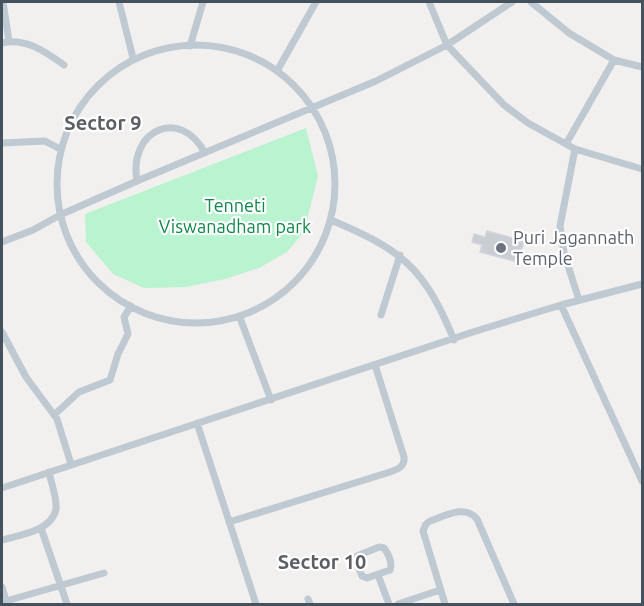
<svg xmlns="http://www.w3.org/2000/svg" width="644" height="606" viewBox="0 0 644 606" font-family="Ubuntu,sans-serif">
	<rect width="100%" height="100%" fill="#f2efef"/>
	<path fill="#b9f3cf" d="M306,128L318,176L304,232L287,252L259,268L225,279L186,287L144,288L113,274L86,242L85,214Z"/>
	<path fill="#caced4" stroke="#d2d5db" stroke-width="1.5" d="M487,231L524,241L518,262L480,252L482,245L472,242L474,234L485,237Z"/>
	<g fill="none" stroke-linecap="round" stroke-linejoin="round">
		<path stroke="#bec9d2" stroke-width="7" d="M3,2L9,41
			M119,2L133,58
			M429,2L447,45L504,105L528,123L575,149L642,169
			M531,2L569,33L614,60L642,67
			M2,43C25,37 46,52 64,65
			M57 184a139 139 0 1 1 278 0a139 139 0 1 1-278 0Z
			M190,46L203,2
			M277,71L316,2
			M2,143L45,141L60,149
			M566,144L614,60
			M575,149L560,226L564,253L579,300
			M137,181C128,130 180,106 205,153
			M331,220C402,250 424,267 454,340
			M2,242L33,230L60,215L137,181L376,81L447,45L512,2
			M561,305L642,481
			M381,315L400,255
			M240,318L271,400
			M2,332L26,377L57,419L71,464
			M54,415L79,392L110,380L118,354L128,334L124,317L131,306
			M197,423L256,604
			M2,488L476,331L561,305L642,284
			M229,522L390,472C399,469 405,466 404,457L375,365
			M41,528L67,604
			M2,540C19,535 52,531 56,509C57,497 51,483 49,472
			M379,547L384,548C388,553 393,563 390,570L367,578L362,576L356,561L357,556Z
			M378,575L389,604
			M2,587L7,604
			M308,599L310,604
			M6,601L104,573
			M398,604L440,590
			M445,604L423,531L426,524L430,521C445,516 465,504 477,519L514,604"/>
	</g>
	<circle fill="#6b7280" stroke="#fff" stroke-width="2" cx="501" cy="248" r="6"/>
	<g text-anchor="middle" stroke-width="4.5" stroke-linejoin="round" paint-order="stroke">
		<g font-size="18" fill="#0e874a" stroke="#fff">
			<text x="235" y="212">Tenneti<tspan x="235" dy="21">Viswanadham park</tspan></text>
		</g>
		<g font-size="18" fill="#5b616d" stroke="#fff" text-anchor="start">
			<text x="513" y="244">Puri Jagannath<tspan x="513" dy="21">Temple</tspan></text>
		</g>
		<g font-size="20" font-weight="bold" fill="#5b5f65" stroke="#fff">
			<text x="103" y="130">Sector 9</text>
			<text x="322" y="569">Sector 10</text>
		</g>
	</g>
	<rect width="644" height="606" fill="none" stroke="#45525e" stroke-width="6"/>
</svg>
